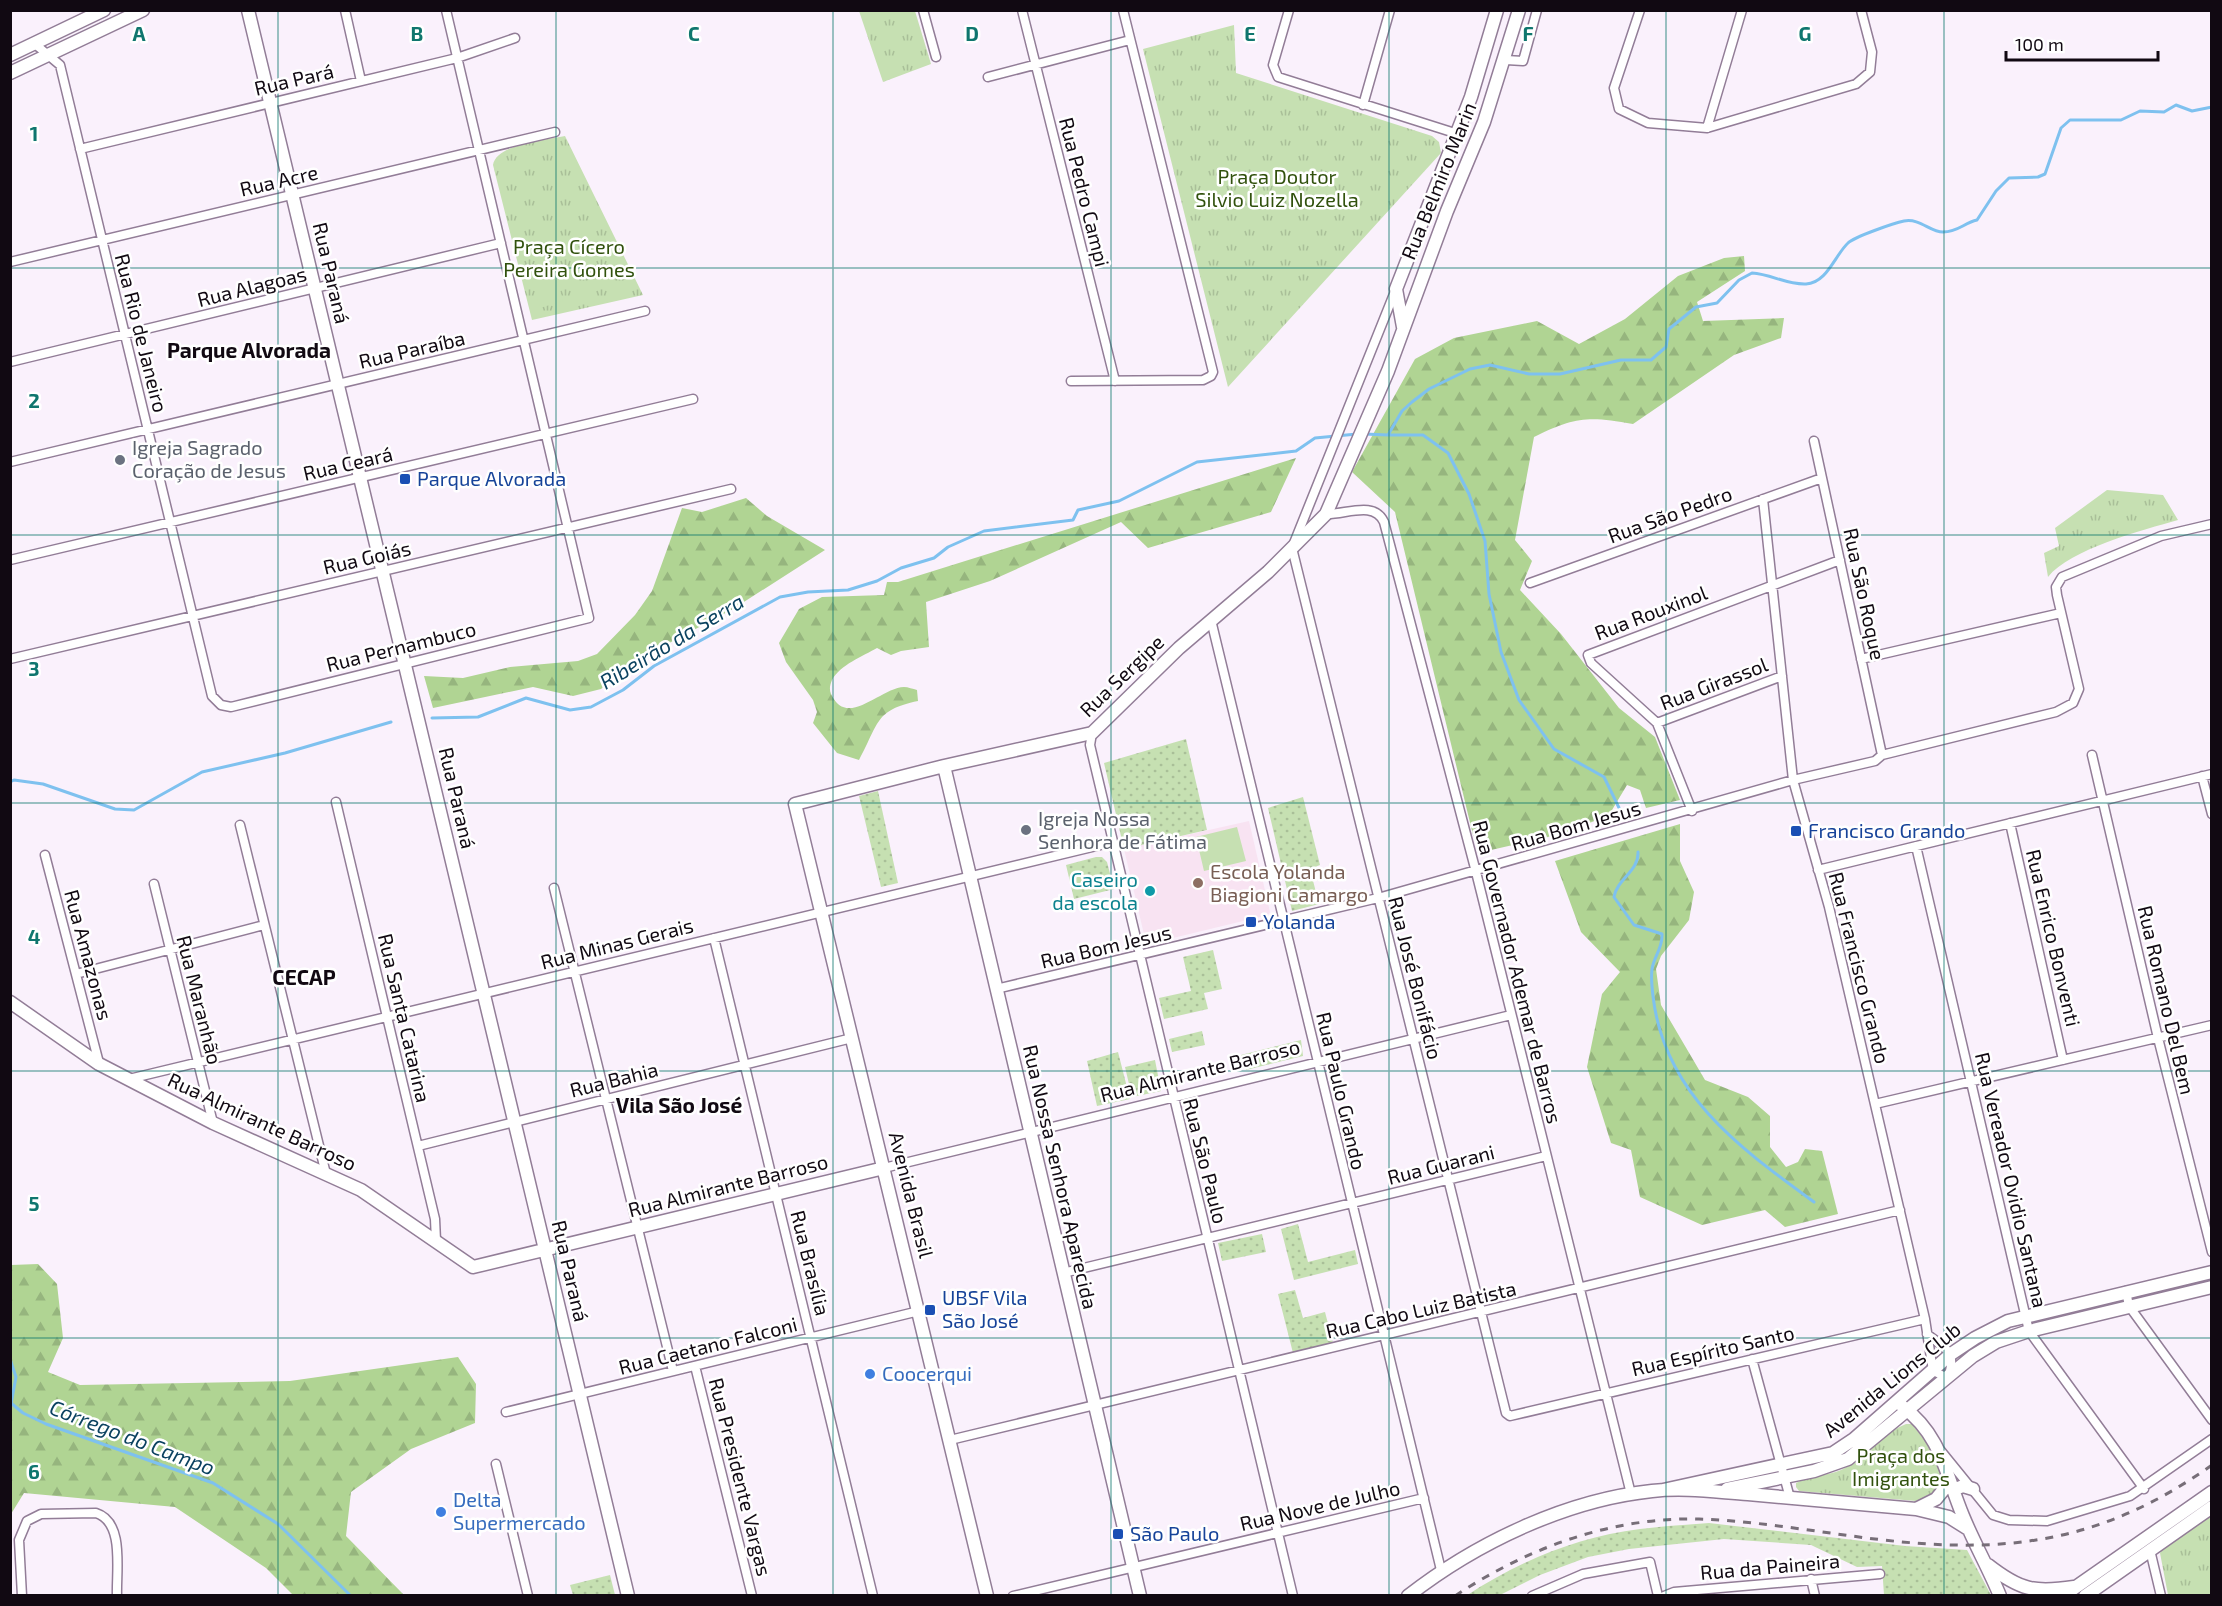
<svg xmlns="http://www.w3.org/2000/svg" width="2222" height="1606" viewBox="0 0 2222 1606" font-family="'Exo 2',sans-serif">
	<defs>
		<pattern id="grass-dots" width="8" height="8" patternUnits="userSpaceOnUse" patternTransform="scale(1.5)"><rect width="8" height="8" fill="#c6e0b2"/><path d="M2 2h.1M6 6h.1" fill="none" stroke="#a9bf98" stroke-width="1.8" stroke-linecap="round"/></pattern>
		<pattern id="forest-firs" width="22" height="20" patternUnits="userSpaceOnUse" patternTransform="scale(1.5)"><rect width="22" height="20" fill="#b0d493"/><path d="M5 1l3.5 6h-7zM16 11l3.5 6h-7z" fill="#96b57e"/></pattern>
		<pattern id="park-tufts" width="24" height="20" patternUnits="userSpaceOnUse" patternTransform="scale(1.5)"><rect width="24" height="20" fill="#c6e0b2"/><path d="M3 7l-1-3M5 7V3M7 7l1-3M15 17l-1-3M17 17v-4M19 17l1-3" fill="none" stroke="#a9bf98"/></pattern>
	</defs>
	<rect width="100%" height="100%" fill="#faf1fc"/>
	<path fill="#f8e3f2" d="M1249,821L1270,912L1268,915L1148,944L1146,943L1124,849Z"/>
	<path fill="url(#grass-dots)" d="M1186,739L1207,830L1124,849L1104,763Z
		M878,791L898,883L881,887L859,796Z
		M1303,797L1320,865L1310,869L1319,904L1292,911L1268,808Z
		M1096,857H1102L1107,862L1114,889L1074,899L1066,865Z
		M1213,950L1222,989L1204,993L1208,1009L1164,1019L1159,998L1191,991L1183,957Z
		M1202,1031L1205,1045L1172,1052L1169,1039Z
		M1301,1040L1303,1056L1246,1070L1241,1055Z
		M1118,1052L1130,1099L1097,1106L1087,1061Z
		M1155,1060L1161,1091L1132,1097L1125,1067Z
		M1298,1224L1308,1262L1355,1250L1358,1264L1294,1280L1281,1229Z
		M1262,1234L1266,1252L1222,1261L1218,1243Z
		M1295,1290L1303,1318L1325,1312L1333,1343L1293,1353L1278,1294Z
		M1709,1523L1905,1546L1967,1550L1991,1595H1884L1882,1566L1857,1567L1811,1545L1724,1539L1629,1549L1588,1557L1540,1575L1500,1595L1466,1596C1519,1561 1577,1537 1640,1529C1663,1526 1686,1525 1709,1523Z
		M610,1575L615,1595H573L570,1585Z"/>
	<path fill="url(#forest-firs)" d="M1744,256L1745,271L1697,302L1703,321L1784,318L1781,338L1734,355L1633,424C1588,416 1575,417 1534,437L1515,540L1532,561L1520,590L1561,634L1619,708L1655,737L1680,800L1646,808L1640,790L1627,785L1609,815L1565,833L1491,850L1473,835L1395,512L1352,472L1415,359L1454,338L1537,321L1579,344L1625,319L1678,276L1724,258Z
		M1296,458L1271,512L1148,548L1121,522L990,581L926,602L929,647L901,651L891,655L877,648C863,656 840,665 832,680C830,685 829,689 831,694C847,729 880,688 904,687C908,687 913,689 917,690L918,701C874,710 879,724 859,760L837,753L813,723L817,712L813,700L786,662L779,643L799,609L822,597L884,595L887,582H898Z
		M746,498L767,516L825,550L733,609L630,664L601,689L573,696L533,687L433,708L424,676L463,678L510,667L578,661L597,654L635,615L652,591L682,508L702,512Z
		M1680,824V861L1694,892L1689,920L1661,956L1656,969L1661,1005L1705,1080L1748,1097L1770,1116V1147L1786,1167L1798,1162L1805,1149L1822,1151L1838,1214L1785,1227L1765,1210L1702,1225L1640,1197L1631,1150L1611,1143L1587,1067L1602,994L1620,972L1581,932L1555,861Z
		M38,1264L57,1284L63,1338L48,1372L80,1385L290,1381L458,1357L476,1384L475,1423L411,1449L351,1492L346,1536L404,1595H293L266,1568L175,1507L24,1493L11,1514V1265Z"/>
	<path fill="url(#park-tufts)" d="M859,11H915L931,64L883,82Z
		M1234,25L1236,73L1432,136L1439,142L1441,153L1228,387L1143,49Z
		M565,136L643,295L532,320L493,165C496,144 546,140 565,136Z
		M2107,490L2163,495L2178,520C2143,530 2070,549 2048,577L2044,553L2059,546L2055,528Z
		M1906,1424H1912L1931,1448L1942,1477L1935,1494L1916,1501L1799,1491L1796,1487V1483C1809,1475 1827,1476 1841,1470C1865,1459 1882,1433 1906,1424Z
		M2211,1514V1595H2168L2160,1553L2163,1548Z"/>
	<path fill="#c6e0b2" d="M552,261L563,301L540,308L528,267Z
		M1237,827L1246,861L1204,871L1196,837Z"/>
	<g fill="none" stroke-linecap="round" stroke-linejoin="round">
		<path stroke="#7ec1ef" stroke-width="3" d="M1364,434L1388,435L1402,411L1412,402L1429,389L1470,369L1490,365L1529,374H1560L1621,360H1651L1666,347L1669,329L1696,307L1717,303L1739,280L1752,273C1771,274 1787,285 1806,284C1827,283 1835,255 1848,243C1854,237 1894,223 1904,221C1920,218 1930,232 1943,232C1958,232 1964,223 1977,220L1996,191L2009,178L2038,177L2045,174L2061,128L2070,120H2121L2140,111L2164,112L2176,105L2192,111L2212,107
			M1388,435H1423L1448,453L1469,494L1485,541L1489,594L1501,652L1519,700L1554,749L1604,777L1624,818
			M432,718L478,717L526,698L570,710L591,707L623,690L654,666L780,597L808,592L848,590L877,581L901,568L934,558L948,547L984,531L1073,520L1078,510L1119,501L1197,462L1296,451L1315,438L1357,434
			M10,782L14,780L43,784L115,809L134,810L202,772L285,753L391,722
			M1638,852C1639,871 1617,879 1614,897L1634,925L1662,934C1663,948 1654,956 1652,969C1651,977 1652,988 1653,996C1664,1094 1740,1148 1814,1202
			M10,1359L16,1377L11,1404
			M11,1403L23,1413L46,1424L213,1483L278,1524L351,1596"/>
		<g stroke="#927d97" stroke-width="11">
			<path id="street" d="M345,10L361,81
				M923,10L936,57
				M1022,10L1115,381
				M1289,10L1273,65L1278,77L1458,134
				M1640,10L1614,88L1619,109L1648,123L1707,128L1856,84L1870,72L1872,52L1861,10
				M35,44L60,65L212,696L221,705L231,707L589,618L446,10
				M1506,60L1523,61L1537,10
				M988,77L1130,40
				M1363,105L1390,10
				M1707,128L1742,10
				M80,149L457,58L515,38
				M10,262L555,132
				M1396,289L1292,548L1506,1413L1510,1416L1925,1319
				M10,362L501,243
				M1071,381L1203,380L1211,376L1213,372L1123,10
				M1814,441L1882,755
				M10,462L645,311
				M1763,499L1793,780L1829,907L1925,1319L1933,1371L1948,1378C1957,1351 1947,1350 1927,1334
				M1326,514C1345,515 1374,500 1384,522L1476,872L1631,1494
				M10,560L693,399
				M1530,583L1822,478
				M1211,620L1441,1570
				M10,659L731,489
				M1861,659L2061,613
				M1657,723L1782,676
				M1092,733L1090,745L1293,1596
				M2092,755L2158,1038L2212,1252
				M2202,776L2212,814
				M336,802L435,1219L436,1241
				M1692,811L1657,723L1591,663L1588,655L1840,560
				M2010,823L2063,1060
				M240,825L326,1174
				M1916,846L2029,1331L2144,1489
				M45,855L99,1063
				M1818,870L2212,774
				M154,884L213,1123
				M554,888L673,1371
				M714,938L873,1596
				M76,974L264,925
				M996,989L1378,898L1793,780L1875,761L1882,755L2056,712L2073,703L2079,689L2057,595L2056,587L2062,577L2161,536L2212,524
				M129,1079L1113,842
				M1875,1104L2212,1025
				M418,1146L852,1038
				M884,1168L1511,1015
				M1063,1273L1546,1156
				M2126,1291L2129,1306L2212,1420
				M1752,1359L1790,1498
				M695,1366L752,1596
				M506,1412L919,1311
				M950,1440L1900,1210
				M1941,1451L1993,1515L2009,1520L2047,1521L2130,1496L2212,1439
				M496,1464L528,1596
				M2150,1550L2161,1596
				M1811,1579L1815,1596
				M22,1596L19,1540L27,1521L41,1514L96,1513C125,1522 116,1571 117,1596
				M1013,1596L1424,1498
				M1532,1596L1583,1574L1650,1562L1658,1596
				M1664,1596L1674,1592L1880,1574"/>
		</g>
		<g stroke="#927d97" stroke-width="15">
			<path id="secondary" d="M248,10L628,1596
				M10,55L104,10
				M10,73L143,10
				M1403,327L1396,289L1471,97L1497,10
				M944,766L1140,1596
				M10,1002L99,1064L213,1123L361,1190L473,1267L884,1168
				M1902,1406C1942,1436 1945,1473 1963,1516C1974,1543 1989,1569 2000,1596
				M1727,1489L1814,1471L1848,1459L1973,1356L1996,1342L2029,1331L2212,1287
				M1663,1490L1833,1453L1854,1439L1951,1354L1975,1338L2008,1321L2212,1272
				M1953,1490L1963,1486L1973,1489
				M1916,1509L1949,1517L1968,1529
				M1988,1565C2020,1590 2034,1593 2074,1587
				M987,1596L795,804L944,766L1092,733L1179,648L1268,572L1326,514L1388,371L1447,211L1484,122L1519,10
				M1408,1596C1476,1543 1566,1500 1652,1491C1684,1487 1717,1492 1748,1494C1804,1499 1860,1504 1916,1509L1936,1499L1950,1482
				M2063,1596L2212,1492
				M2085,1596L2212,1507"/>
		</g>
		<use href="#street" stroke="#fff" stroke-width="8"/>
		<use href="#secondary" stroke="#fff" stroke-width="12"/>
		<path stroke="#776e78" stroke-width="3" stroke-dasharray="8 8" stroke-linecap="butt" d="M1455,1596C1527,1548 1611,1517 1699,1519C1758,1521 1817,1532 1875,1539C2007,1555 2102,1543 2212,1465"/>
	</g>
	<path fill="none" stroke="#0f766e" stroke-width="1.5" stroke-opacity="0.55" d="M278,10V1596M556,10V1596M833,10V1596M1111,10V1596M1389,10V1596M1666,10V1596M1944,10V1596M10,268H2212M10,535H2212M10,803H2212M10,1071H2212M10,1338H2212"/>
	<g fill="#6b7280" stroke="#fff" stroke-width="2">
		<circle cx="120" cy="460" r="6"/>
		<circle cx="1026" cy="830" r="6"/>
	</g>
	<g fill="#1a4fb4" stroke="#fff" stroke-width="2">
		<rect x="399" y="473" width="12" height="12" rx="3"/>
		<rect x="1790" y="825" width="12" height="12" rx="3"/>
		<rect x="1245" y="916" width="12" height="12" rx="3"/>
		<rect x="924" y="1304" width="12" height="12" rx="3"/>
		<rect x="1112" y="1528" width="12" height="12" rx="3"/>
	</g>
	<circle fill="#8d6e63" stroke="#fff" stroke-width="2" cx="1198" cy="883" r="6"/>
	<circle fill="#0f9aa8" stroke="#fff" stroke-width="2" cx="1150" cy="891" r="6"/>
	<g fill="#3f7fe0" stroke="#fff" stroke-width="2">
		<circle cx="870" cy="1374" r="6"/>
		<circle cx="441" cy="1512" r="6"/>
	</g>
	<g text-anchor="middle" stroke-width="5" stroke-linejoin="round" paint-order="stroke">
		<g font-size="20" fill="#110912" stroke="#fff">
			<text transform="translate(294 80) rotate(-13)" y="7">Rua Pará</text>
			<text transform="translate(279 181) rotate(-13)" y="7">Rua Acre</text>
			<text transform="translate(1439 181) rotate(-68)" y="7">Rua Belmiro Marin</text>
			<text transform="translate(1084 192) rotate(76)" y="7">Rua Pedro Campi</text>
			<text transform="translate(331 273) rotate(77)" y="7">Rua Paraná</text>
			<text transform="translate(252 287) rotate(-14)" y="7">Rua Alagoas</text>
			<text transform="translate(141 333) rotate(76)" y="7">Rua Rio de Janeiro</text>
			<text transform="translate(412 350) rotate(-13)" y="7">Rua Paraíba</text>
			<text transform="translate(348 464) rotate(-13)" y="7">Rua Ceará</text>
			<text transform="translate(1670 515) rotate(-20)" y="7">Rua São Pedro</text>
			<text transform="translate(367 558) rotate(-13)" y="7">Rua Goiás</text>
			<text transform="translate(1864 594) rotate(78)" y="7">Rua São Roque</text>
			<text transform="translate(1651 613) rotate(-21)" y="7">Rua Rouxinol</text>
			<text transform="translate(401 647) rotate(-14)" y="7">Rua Pernambuco</text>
			<text transform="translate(1122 676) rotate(-44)" y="7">Rua Sergipe</text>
			<text transform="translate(1714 684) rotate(-21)" y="7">Rua Girassol</text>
			<text transform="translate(457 798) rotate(77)" y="7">Rua Paraná</text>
			<text transform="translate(1576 826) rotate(-16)" y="7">Rua Bom Jesus</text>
			<text transform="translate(2053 938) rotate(77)" y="7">Rua Enrico Bonventi</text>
			<text transform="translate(617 944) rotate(-14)" y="7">Rua Minas Gerais</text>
			<text transform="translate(1106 947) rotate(-13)" y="7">Rua Bom Jesus</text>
			<text transform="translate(88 955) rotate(75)" y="7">Rua Amazonas</text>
			<text transform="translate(1859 968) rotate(76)" y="7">Rua Francisco Grando</text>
			<text transform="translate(1517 972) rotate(76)" y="7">Rua Governador Ademar de Barros</text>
			<text transform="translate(1415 978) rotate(76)" y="7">Rua José Bonifácio</text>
			<text transform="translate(199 1000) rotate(76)" y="7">Rua Maranhão</text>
			<text transform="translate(2166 1000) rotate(77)" y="7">Rua Romano Del Bem</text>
			<text transform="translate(404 1018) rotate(77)" y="7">Rua Santa Catarina</text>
			<text transform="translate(1200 1071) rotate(-14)" y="7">Rua Almirante Barroso</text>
			<text transform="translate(614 1080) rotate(-14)" y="7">Rua Bahia</text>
			<text transform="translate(1341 1091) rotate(77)" y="7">Rua Paulo Grando</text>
			<text transform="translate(262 1122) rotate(25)" y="7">Rua Almirante Barroso</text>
			<text transform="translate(1205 1161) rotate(76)" y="7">Rua São Paulo</text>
			<text transform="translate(1441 1165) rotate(-14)" y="7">Rua Guarani</text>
			<text transform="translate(1060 1177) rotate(77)" y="7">Rua Nossa Senhora Aparecida</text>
			<text transform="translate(2011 1180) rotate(77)" y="7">Rua Vereador Ovidio Santana</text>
			<text transform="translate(728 1186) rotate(-14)" y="7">Rua Almirante Barroso</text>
			<text transform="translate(911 1195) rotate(76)" y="7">Avenida Brasil</text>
			<text transform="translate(810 1263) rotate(76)" y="7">Rua Brasília</text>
			<text transform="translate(570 1271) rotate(77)" y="7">Rua Paraná</text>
			<text transform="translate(1421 1310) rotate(-13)" y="7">Rua Cabo Luiz Batista</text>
			<text transform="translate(708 1346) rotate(-14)" y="7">Rua Caetano Falconi</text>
			<text transform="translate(1713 1351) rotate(-13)" y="7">Rua Espírito Santo</text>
			<text transform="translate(1892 1380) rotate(-39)" y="7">Avenida Lions Club</text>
			<text transform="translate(740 1477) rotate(76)" y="7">Rua Presidente Vargas</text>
			<text transform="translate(1320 1506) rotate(-13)" y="7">Rua Nove de Julho</text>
			<text transform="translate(1770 1567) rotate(-5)" y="7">Rua da Paineira</text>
		</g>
		<g font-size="20" fill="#31510d" stroke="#fff">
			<text x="1277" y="184">Praça Doutor<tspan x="1277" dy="23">Silvio Luiz Nozella</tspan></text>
			<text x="569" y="254">Praça Cícero<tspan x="569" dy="23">Pereira Gomes</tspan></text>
			<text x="1901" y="1463">Praça dos<tspan x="1901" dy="23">Imigrantes</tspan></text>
		</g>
		<g font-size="20" fill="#5b616d" stroke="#fff" text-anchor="start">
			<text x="132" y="455">Igreja Sagrado<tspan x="132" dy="23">Coração de Jesus</tspan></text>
			<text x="1038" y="826">Igreja Nossa<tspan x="1038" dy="23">Senhora de Fátima</tspan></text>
		</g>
		<g font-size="20" fill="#164399" stroke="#fff" text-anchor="start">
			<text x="417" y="486">Parque Alvorada</text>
			<text x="1808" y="838">Francisco Grando</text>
			<text x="1263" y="929">Yolanda</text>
			<text x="942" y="1305">UBSF Vila<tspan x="942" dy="23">São José</tspan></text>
			<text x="1130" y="1541">São Paulo</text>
		</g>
		<g font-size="20" fill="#785e54" stroke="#fff" text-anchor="start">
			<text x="1210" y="879">Escola Yolanda<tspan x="1210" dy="23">Biagioni Camargo</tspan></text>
		</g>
		<g font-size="20" fill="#0d838f" stroke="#fff" text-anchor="end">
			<text x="1138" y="887">Caseiro<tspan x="1138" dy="23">da escola</tspan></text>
		</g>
		<g font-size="20" fill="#366cbe" stroke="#fff" text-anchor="start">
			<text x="882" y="1381">Coocerqui</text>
			<text x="453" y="1507">Delta<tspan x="453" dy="23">Supermercado</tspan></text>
		</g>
		<g font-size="21" font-weight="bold" fill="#110912" stroke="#fff">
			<text x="249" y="358">Parque Alvorada</text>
			<text x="304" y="985">CECAP</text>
			<text x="679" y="1113">Vila São José</text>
		</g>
		<g font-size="21" font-style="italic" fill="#0b4260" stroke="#fff">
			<text transform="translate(672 642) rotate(-31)" y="7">Ribeirão da Serra</text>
			<text transform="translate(132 1438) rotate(21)" y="7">Córrego do Campo</text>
		</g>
	</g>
	<g font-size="20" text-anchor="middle" font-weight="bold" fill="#0f766e" stroke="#fff" stroke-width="5" stroke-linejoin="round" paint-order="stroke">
		<text x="139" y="41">A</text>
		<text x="417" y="41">B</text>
		<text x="694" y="41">C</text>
		<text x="972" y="41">D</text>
		<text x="1250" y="41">E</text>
		<text x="1528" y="41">F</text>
		<text x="1805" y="41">G</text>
		<text x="34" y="141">1</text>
		<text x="34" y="408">2</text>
		<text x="34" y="676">3</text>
		<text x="34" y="944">4</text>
		<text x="34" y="1211">5</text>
		<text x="34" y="1479">6</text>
	</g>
	<rect width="2222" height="1606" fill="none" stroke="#110912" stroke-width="24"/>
	<path d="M2006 51v9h152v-9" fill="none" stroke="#110912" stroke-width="3"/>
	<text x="2015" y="51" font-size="18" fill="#110912" stroke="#ffffff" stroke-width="4.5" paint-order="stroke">100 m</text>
</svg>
